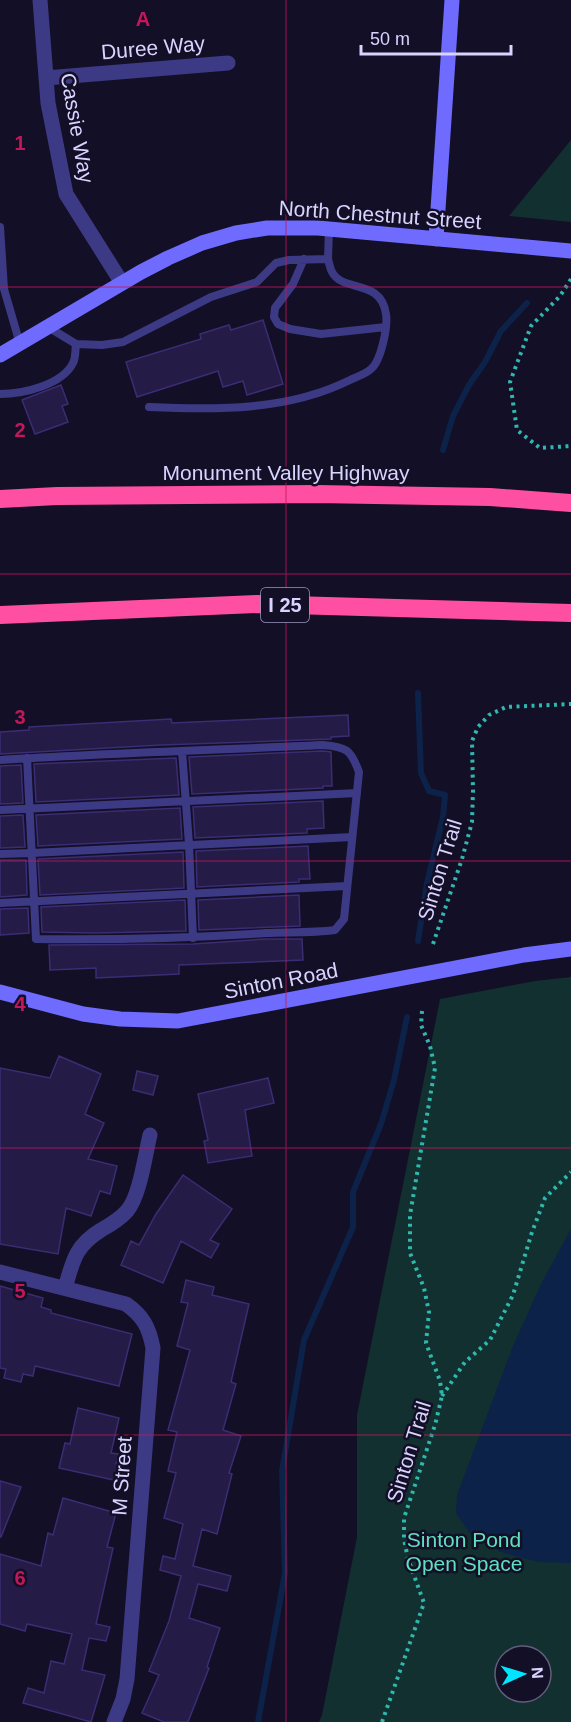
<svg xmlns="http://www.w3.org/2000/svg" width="571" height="1722" viewBox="0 0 571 1722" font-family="Arial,sans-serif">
	<rect width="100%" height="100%" fill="#130f26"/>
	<path fill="#12302f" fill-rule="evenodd" d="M571,140V222L509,216Z
		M571,977V1722H319L322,1715L357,1537V1415L440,999L535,981ZM505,1656H541V1692H505Z"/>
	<path fill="#0c2248" d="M571,1229V1563L538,1562L501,1552L472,1536L456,1513L457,1495L513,1346L542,1282Z"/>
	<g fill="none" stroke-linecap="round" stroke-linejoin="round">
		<path stroke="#0c2248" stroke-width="6" d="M443,450L453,416L469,385L485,362L501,331L527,303
			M418,693L421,773L429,791L445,795L443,817L427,883L418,941
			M258,1722L285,1573L282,1471L304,1340L353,1227V1192L381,1124L394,1080L407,1017"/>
	</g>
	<path fill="#241b47" stroke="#3b2d73" stroke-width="1.5" d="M263,320L283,384L247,395L243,381L223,387L218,371L137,397L126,362L201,339L200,334L229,325L231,330Z
		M61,385L68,404L62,406L68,422L35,434L22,400Z
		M348,715L349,736L331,737V739L161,745L0,754V732L29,730V727L171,719L172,723Z
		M323,751L331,752L332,786H323V788L192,794L189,757Z
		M176,758L179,795L36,802L34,764Z
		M21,765L23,803L0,804V766Z
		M323,801L324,828L307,829V833L195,838L193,807Z
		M180,808L182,839L38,846L36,815Z
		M23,815L25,847L0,848V816Z
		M308,846L310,879H299V882L197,887L196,851Z
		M183,852L184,888L40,895L38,859Z
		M0,860H26L27,895L0,897Z
		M299,895L300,926L199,930L198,900Z
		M185,900L186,931L94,933L42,932L41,907Z
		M28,908L29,933L0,935V909Z
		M266,939H302L303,960L179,965V974L96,978V968L50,970L49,945L193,944Z
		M59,1056L101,1074L85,1114L104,1123L88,1159L117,1166L110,1194L100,1191L91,1216L66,1208L58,1254L0,1244V1068L50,1078Z
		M137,1071L158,1076L153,1095L133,1090Z
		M268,1078L274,1103L245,1110L252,1156L208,1163L204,1141L208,1140L198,1094Z
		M183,1175L232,1209L210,1240L219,1244L211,1258L181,1241L163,1283L121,1265L131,1241L139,1245L156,1214Z
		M186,1280L214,1287L212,1295L249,1304L231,1382L236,1384L223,1430L241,1436L229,1473L232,1474L217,1534L202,1529L193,1566L231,1576L227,1591L198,1584L189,1618L220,1628L207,1667L209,1668L188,1722H164L142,1713L159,1675L149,1671L169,1621L181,1576L160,1570L163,1556L175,1559L183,1524L164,1518L176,1473L168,1471L177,1432L168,1430L190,1350L177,1346L188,1303L181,1302Z
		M0,1286L43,1298L41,1307L51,1310V1313L132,1334L119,1386L35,1366L33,1376L23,1374L21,1382L4,1378L6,1369L0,1368Z
		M78,1408L119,1418L111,1453L118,1454L116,1464L126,1467L123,1482L59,1468L65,1443L70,1444Z
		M0,1481L21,1487L1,1537H0Z
		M63,1498L116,1513L107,1547L113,1548L96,1624L110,1627L106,1641L89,1638L82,1670L105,1675L91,1722L23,1703L28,1688L44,1693L51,1661L64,1664L72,1634L27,1624L25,1631L0,1624V1554L41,1566L48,1533L53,1535Z"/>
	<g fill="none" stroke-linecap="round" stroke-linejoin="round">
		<path stroke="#2fb8b0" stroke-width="4" stroke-dasharray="3 4.5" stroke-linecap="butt" d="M571,279L560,296L531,326L510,382L517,430L540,448L571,446
			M433,944L462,859L472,822L473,791L472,741L478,727L489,715L506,707L571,704
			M442,1396L465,1362L490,1340L513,1295L532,1232L545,1198L571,1172
			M382,1722L424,1603L408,1559L404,1539V1518L435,1425L442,1396L440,1381L426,1343L429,1312L424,1288L410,1253V1215L435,1068L430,1046L421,1025L422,1011"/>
		<path stroke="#3d3a85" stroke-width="8" d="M0,227L4,289L20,344
			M304,259L293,284L275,308L274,317L278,324L290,329L321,334L386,327
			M48,327L76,344L102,345L123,342L211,297L257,282L276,263L289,260L328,259L329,228
			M0,394C23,394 62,385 73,363C76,358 75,350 76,344
			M149,407C217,410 288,411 350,380C356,377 366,374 371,369C381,361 388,327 386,314C381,278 343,293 332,272C330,268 329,263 328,259
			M182,751L189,844L193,938
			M0,760C108,753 215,750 323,745C347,747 351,750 359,772L344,919L335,930C312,933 289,932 266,933C189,938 113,940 36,939L27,758
			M0,810L357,793
			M0,854L32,853L352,837
			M0,903L347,886"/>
		<path stroke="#3d3a85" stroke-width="15" d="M40,0L48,103L66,194L122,283
			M46,78L228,63
			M0,1272L126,1304C143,1316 149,1327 153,1348L127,1679L123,1699L114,1722
			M65,1288C73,1261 75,1246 101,1230C110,1225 120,1219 127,1211C140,1196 145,1155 150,1135"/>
		<path stroke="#6f6bff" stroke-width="15" d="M436,239L452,0
			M0,355L141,272L168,258L202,243L236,233L267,228H318L571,251
			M0,992L83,1014L120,1019L178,1021L524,955L571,949"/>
		<path stroke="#ff4fa3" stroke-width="18" d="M0,499L57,496L317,494L490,497L571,503
			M0,615L257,604L571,613"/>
	</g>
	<path fill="none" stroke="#c2185b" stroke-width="1.5" stroke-opacity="0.55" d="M286,0V1722M0,287H571M0,574H571M0,861H571M0,1148H571M0,1435H571"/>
	<g text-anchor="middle" stroke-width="5" stroke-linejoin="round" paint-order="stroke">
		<rect fill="#130f26" stroke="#9e99be" stroke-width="1.5" x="261" y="588" width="48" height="34" rx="4.5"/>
		<g font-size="20" font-weight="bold" fill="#d9d4ff">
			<text x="285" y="612">I 25</text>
		</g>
		<g font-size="21" fill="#d9d4ff" stroke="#130f26">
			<text transform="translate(153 48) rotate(-5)" y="7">Duree Way</text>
			<text transform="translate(77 128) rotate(80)" y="7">Cassie Way</text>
			<text transform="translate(380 215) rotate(4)" y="7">North Chestnut Street</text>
			<text x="286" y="480">Monument Valley Highway</text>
			<text transform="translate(440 870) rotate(-73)" y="7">Sinton Trail</text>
			<text transform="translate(281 981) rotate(-11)" y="7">Sinton Road</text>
			<text transform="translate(409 1452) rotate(-73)" y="7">Sinton Trail</text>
			<text transform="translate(122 1476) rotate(-86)" y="7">M Street</text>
		</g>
		<g font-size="21" fill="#5fe0c0" stroke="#130f26">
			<text x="464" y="1547">Sinton Pond<tspan x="464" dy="24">Open Space</tspan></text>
		</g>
	</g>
	<g font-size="20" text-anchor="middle" font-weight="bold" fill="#c2185b" stroke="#130f26" stroke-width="5" stroke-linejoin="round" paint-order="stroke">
		<text x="143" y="26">A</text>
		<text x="20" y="150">1</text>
		<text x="20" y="437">2</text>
		<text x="20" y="724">3</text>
		<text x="20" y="1011">4</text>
		<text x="20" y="1298">5</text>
		<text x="20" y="1585">6</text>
	</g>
	<g transform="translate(523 1674) rotate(86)"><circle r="28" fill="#130f26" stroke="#625e7d" stroke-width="1.5"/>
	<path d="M0-4.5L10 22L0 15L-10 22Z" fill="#00e5ff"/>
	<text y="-9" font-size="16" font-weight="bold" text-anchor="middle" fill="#d9d4ff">N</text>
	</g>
	<path d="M361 45v9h150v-9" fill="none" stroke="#d9d4ff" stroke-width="3"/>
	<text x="370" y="45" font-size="18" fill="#d9d4ff" stroke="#130f26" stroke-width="4.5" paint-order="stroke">50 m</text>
</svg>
